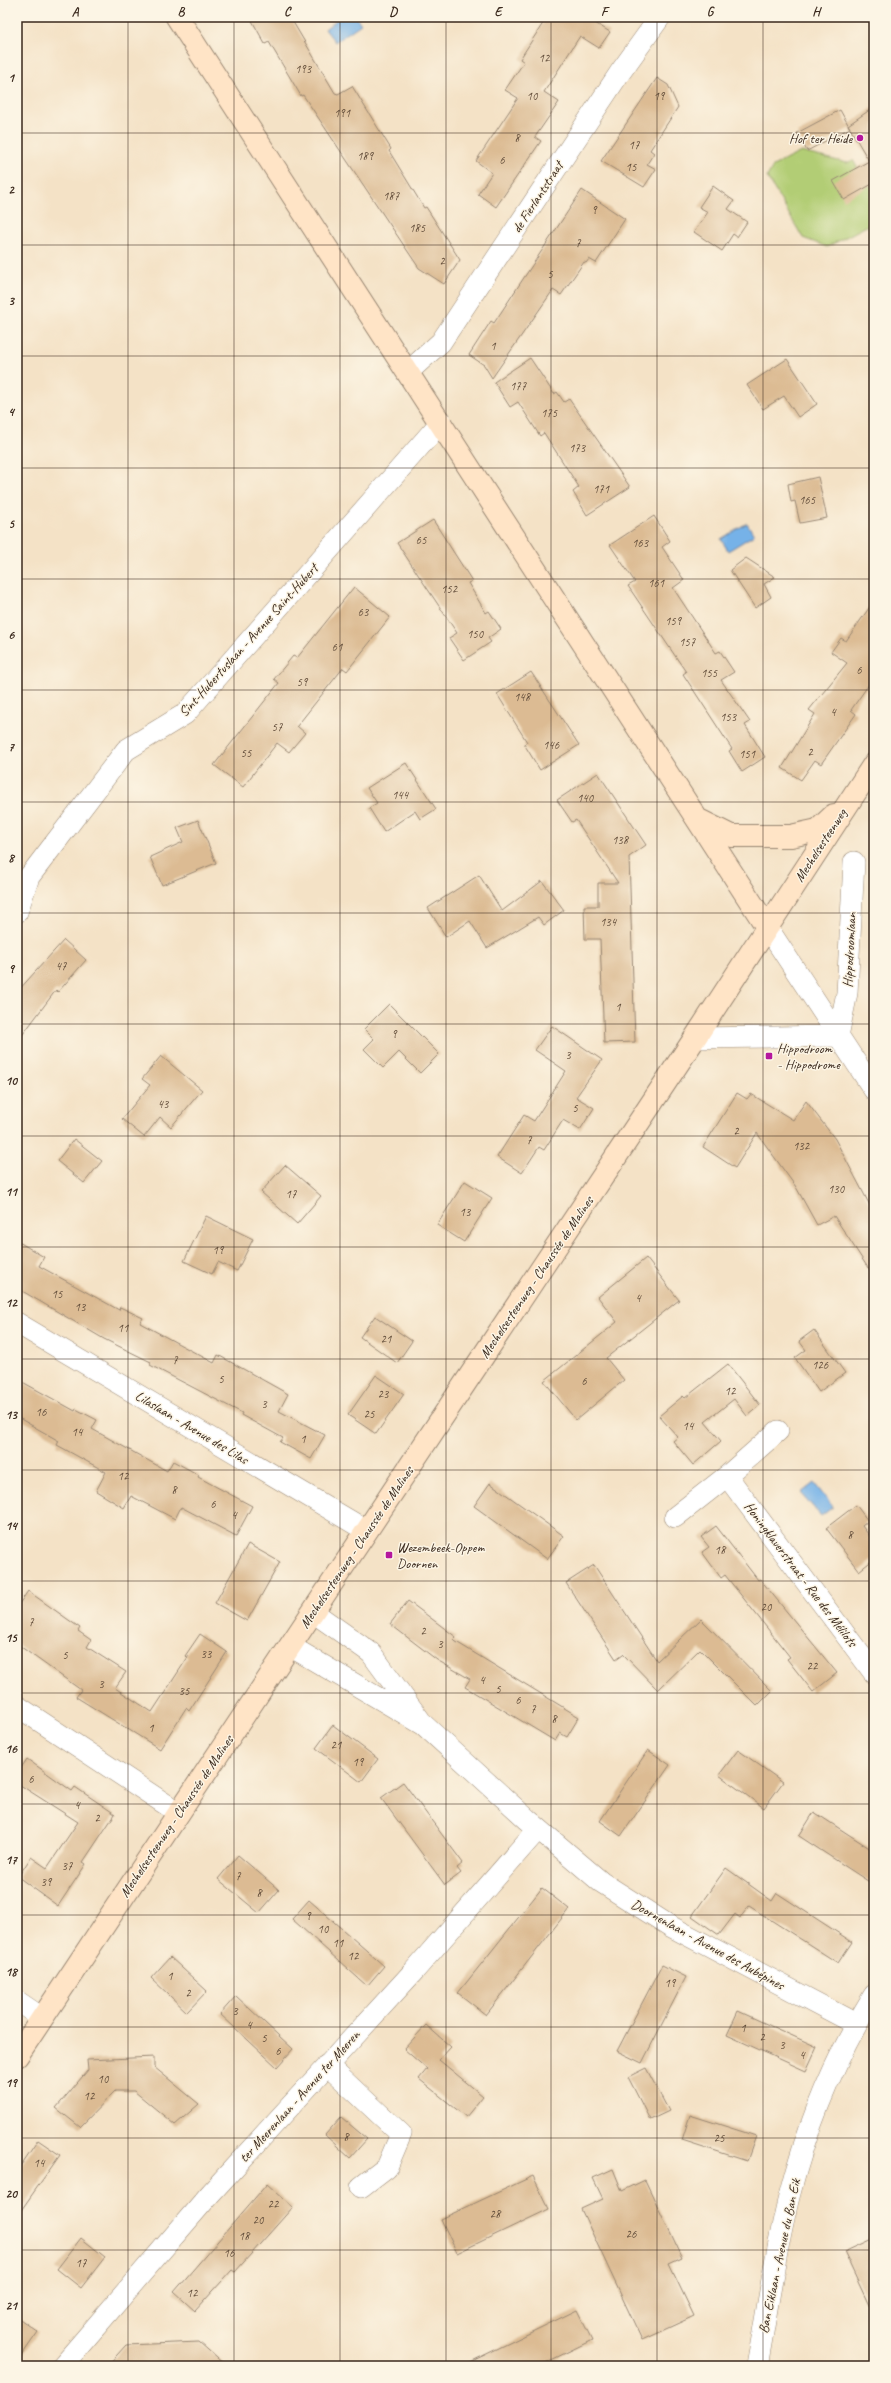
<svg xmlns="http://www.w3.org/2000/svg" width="891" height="2383" viewBox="0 0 891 2383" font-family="Caveat,sans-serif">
	<rect width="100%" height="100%" fill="#fcf5e5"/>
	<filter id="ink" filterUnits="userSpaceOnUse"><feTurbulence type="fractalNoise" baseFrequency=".025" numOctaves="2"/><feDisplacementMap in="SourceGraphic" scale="8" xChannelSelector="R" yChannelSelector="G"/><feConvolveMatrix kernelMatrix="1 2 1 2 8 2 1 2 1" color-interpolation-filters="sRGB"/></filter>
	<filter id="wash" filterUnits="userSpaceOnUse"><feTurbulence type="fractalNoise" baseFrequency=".012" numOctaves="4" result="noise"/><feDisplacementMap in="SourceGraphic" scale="16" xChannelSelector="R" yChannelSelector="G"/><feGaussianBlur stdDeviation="0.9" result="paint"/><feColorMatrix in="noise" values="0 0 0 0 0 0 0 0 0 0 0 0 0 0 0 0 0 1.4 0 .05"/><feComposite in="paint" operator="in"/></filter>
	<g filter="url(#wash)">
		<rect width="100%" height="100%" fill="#f4e2c6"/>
		<path fill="#b2cd74" stroke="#767c49" d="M801,152L847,163L853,160L867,185L874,187V222L827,247L803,238L767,177L773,166Z"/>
		<path fill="#76b2e8" stroke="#586e83" d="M340,17H356L361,24L335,42L325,29Z
			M747,523L754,535L728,551L721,539Z
			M814,1483L833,1507L821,1516L801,1493Z"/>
		<g id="blocks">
			<path fill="#dcbb93" d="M250,17H290L335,93L338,94L352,86L391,149L389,151L424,208L426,207L460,260L444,284L419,268L303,95L301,96L269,42L265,44Z
				M547,17H592L590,20L610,32L599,48L580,36L544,92L559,102L535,137L541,141L496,207L478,194L492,173L476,161L518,98L505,90L524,62L520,59Z
				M657,78L668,85L678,107L650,150L654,153L647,164L656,169L644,187L601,161Z
				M874,107V183L844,200L833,181L869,161L848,125Z
				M840,110L850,128L807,151L797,133Z
				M713,186L734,201L728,209L747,222L737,237L733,234L722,251L694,232L708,212L699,207Z
				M582,190L625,219L596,263L589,259L586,263L584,262L561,295L553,290L492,378L484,365L469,355L491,321L494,323Z
				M530,358L554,394L557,392L564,402L569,399L630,487L587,515L573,492L579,487L544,433L540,436L518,402L510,407L494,382Z
				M787,359L817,404L798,417L784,396L763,409L747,385Z
				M818,477L827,518L800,523L795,501L791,502L788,484Z
				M654,516L670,541L662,547L684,580L673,588L716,653L720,651L734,672L721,680L750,722L745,725L765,757L742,772L729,751L732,749L683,674L686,672L628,586L635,582L610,545Z
				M433,520L472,581L468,583L486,613L489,611L501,629L488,638L491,642L464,660L449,638L457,633L397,543Z
				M746,558L775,577L764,584L771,597L755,608L730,570Z
				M354,587L390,617L347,671L343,668L297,726L305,733L289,752L277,743L243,787L214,765L279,683L274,679L293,656L297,658Z
				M874,601V677L851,710L856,714L821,764L815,760L801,780L782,768L815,714L809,710L847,663L831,652L841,638L846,641Z
				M531,672L579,745L540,770L524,744L527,742L497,694Z
				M406,763L436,809L420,819L415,811L384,832L369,808L377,803L367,788Z
				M598,773L646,845L629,857L635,1042L604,1043L600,939H585L584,906H598V883H618L576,820L572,822L557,800Z
				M198,820L216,863L162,885L150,857L183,842L177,828Z
				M479,875L502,911L542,881L564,910L544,925L538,917L487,948L470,921L446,937L428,908Z
				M64,940L86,960L58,992L56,990L17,1042V992Z
				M389,1004L439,1054L420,1073L399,1052L383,1068L364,1049L374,1039L364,1029Z
				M552,1026L602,1060L576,1097L594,1108L580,1130L563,1120L544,1150L539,1147L522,1173L497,1157L524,1115L534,1121L566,1071L535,1050Z
				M161,1056L202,1090L171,1127L160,1117L144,1137L122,1119L150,1085L142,1079Z
				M737,1093L747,1099L751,1094L793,1120L806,1101L835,1139L874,1213V1277L834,1216L817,1225L796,1187L757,1133L735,1168L703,1147Z
				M74,1139L102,1161L84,1183L57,1161Z
				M285,1165L321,1196L297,1224L261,1192Z
				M465,1181L492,1198L464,1242L437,1225Z
				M206,1216L253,1239L237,1271L218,1262L212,1274L184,1261Z
				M17,1241L44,1257L39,1266L119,1310L120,1307L143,1318L140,1323L214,1363L218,1355L288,1394L279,1411L325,1435L311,1459L280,1442L283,1438L241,1415L242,1413L150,1365L151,1362L104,1339L17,1288Z
				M646,1258L679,1300L606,1358L624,1380L576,1420L544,1381L617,1322L598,1297Z
				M375,1316L412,1341L397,1363L360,1337Z
				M814,1330L845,1373L819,1392L795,1358L806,1350L799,1341Z
				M728,1364L760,1405L747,1416L734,1399L705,1422L721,1441L693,1465L673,1441L678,1437L659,1416L683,1396L685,1398Z
				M376,1375L404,1394L376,1434L348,1415Z
				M17,1379L75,1411L76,1409L97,1420L92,1429L167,1471L173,1461L199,1475L198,1477L252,1506L236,1536L181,1507L175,1519L131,1496L124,1508L96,1491L106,1472L57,1445L59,1441L17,1417Z
				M490,1483L564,1536L547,1559L474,1506Z
				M856,1505L868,1521L862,1526L874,1542V1559L859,1571L826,1528Z
				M716,1526L758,1580L760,1579L837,1673L813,1692L787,1659L790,1657L725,1575L721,1578L702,1552L709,1547L701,1537Z
				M248,1544L280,1562L247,1621L215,1603Z
				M594,1565L657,1661L701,1619L772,1691L757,1706L700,1649L658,1690L623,1654L616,1659L566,1583Z
				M28,1591L80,1628L78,1631L91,1640L87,1647L126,1672L115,1688L152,1712L188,1657L185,1656L200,1634L227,1652L189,1711L186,1708L160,1749L76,1697L81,1690L17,1644V1607Z
				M408,1601L456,1637L453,1640L579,1717L567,1737L560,1733L555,1741L465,1687L470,1679L437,1660L390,1624Z
				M333,1725L378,1759L361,1782L316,1748Z
				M648,1750L670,1765L621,1836L600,1821Z
				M738,1750L783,1782L764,1808L719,1775Z
				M27,1759L72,1791L75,1787L115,1814L83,1862L86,1864L58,1906L18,1877L31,1857L47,1868L78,1822L17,1783V1774Z
				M403,1782L463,1863L457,1868L461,1873L445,1885L381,1798Z
				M814,1812L874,1851V1885L799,1836Z
				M238,1855L279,1890L259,1913L218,1879Z
				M726,1868L772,1901L777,1893L852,1942L838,1963L749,1906L740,1918L735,1914L719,1935L692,1916Z
				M542,1888L569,1909L486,2015L458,1993Z
				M309,1900L384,1966L367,1986L292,1919Z
				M170,1957L207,1991L187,2012L151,1978Z
				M662,1965L686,1977L642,2063L617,2051Z
				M236,1996L293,2049L277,2067L220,2014Z
				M738,2011L817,2047L806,2071L727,2035Z
				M426,2025L451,2047L439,2060L483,2096L466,2117L419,2079L427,2069L404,2049Z
				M154,2057V2067L199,2104L175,2125L134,2091H115L80,2127L56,2108L88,2070L87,2060Z
				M646,2068L669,2111L650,2120L628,2077Z
				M690,2115L756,2136L747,2161L682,2140Z
				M341,2117L367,2139L350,2158L325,2135Z
				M38,2140L60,2155L17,2216V2171Z
				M613,2169L622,2191L645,2180L682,2258L669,2264L694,2316L642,2340L581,2209L603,2199L593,2178Z
				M533,2176L549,2209L457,2253L441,2219Z
				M267,2184L293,2207L235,2272L232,2270L195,2311L174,2292Z
				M81,2238L105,2257L81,2288L57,2269Z
				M874,2238V2316L844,2252Z
				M577,2310L592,2340L539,2366H462Z
				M17,2317L38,2332L17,2362Z
				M199,2342L226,2366H107L126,2345Z"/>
		</g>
	</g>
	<g filter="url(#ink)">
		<use href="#blocks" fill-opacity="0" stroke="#988672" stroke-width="1"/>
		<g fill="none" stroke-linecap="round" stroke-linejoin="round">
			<g stroke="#988672" stroke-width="22">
				<path id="minor" d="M408,372L441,342L619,74L660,17
					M17,912L29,877L126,750L185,714L441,422
					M767,927L874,1090
					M838,1036L847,993L854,862
					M695,1038L838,1036
					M17,1323L367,1531
					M727,1476L874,1673
					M675,1517L727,1476L778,1431
					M313,1612L371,1653L420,1720
					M290,1646L424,1725L527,1819L601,1882L670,1926L856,2024
					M17,1706L179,1813
					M17,2001L42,2018
					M327,2065L401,2134L387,2167L361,2187
					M62,2366L210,2194L414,1971L538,1829
					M757,2366C768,2308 775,2250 790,2193C808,2123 836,2056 874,1995"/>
			</g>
			<g stroke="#988672" stroke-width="24">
				<path id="secondary" d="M177,17L767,927
					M701,821L731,836H791L818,830L834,815
					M17,2056L695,1038L874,764"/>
			</g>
			<use href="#minor" stroke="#fff" stroke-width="21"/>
			<use href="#secondary" stroke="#ffe4c6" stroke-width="22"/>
		</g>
	</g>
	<path fill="none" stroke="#3b2a1e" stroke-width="1" stroke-opacity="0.55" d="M128,17V2366M234,17V2366M340,17V2366M446,17V2366M551,17V2366M657,17V2366M763,17V2366M17,133H874M17,245H874M17,356H874M17,468H874M17,579H874M17,690H874M17,802H874M17,913H874M17,1024H874M17,1136H874M17,1247H874M17,1359H874M17,1470H874M17,1581H874M17,1693H874M17,1804H874M17,1915H874M17,2027H874M17,2138H874M17,2250H874"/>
	<g fill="#b5179e" stroke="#fcf5e5" stroke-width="1.5">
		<circle cx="860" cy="138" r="4"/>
		<rect x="765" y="1052" width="8" height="8" rx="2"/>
		<rect x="385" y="1551" width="8" height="8" rx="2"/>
	</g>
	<g text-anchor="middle" stroke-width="3" stroke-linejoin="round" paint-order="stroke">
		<g font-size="12" fill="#634e3b">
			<text x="544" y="62">12</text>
			<text x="303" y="73">193</text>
			<text x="532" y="100">10</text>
			<text x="659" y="100">19</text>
			<text x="342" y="117">191</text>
			<text x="517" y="142">8</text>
			<text x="634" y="149">17</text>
			<text x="365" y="160">189</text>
			<text x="502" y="164">6</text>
			<text x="631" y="171">15</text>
			<text x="391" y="200">187</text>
			<text x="594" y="214">9</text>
			<text x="417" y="232">185</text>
			<text x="578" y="247">7</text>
			<text x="442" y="265">2</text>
			<text x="550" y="278">5</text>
			<text x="493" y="350">1</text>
			<text x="518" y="390">177</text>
			<text x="549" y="417">175</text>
			<text x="577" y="452">173</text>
			<text x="601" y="493">171</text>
			<text x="807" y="504">165</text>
			<text x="421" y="544">65</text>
			<text x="640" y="547">163</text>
			<text x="656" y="587">161</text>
			<text x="449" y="593">152</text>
			<text x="363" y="616">63</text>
			<text x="673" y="625">159</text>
			<text x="475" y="638">150</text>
			<text x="687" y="646">157</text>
			<text x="337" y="651">61</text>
			<text x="859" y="674">6</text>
			<text x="709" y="677">155</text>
			<text x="302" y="686">59</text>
			<text x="522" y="701">148</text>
			<text x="833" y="716">4</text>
			<text x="728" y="721">153</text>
			<text x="277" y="731">57</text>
			<text x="551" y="749">146</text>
			<text x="810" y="756">2</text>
			<text x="246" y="757">55</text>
			<text x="747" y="758">151</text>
			<text x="400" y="799">144</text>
			<text x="585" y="802">140</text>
			<text x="620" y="844">138</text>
			<text x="608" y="926">134</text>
			<text x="61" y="970">47</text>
			<text x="618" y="1011">1</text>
			<text x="394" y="1038">9</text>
			<text x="568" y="1059">3</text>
			<text x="163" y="1108">43</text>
			<text x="575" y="1112">5</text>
			<text x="736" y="1135">2</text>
			<text x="529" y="1144">7</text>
			<text x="801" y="1150">132</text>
			<text x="836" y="1193">130</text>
			<text x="291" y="1198">17</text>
			<text x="465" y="1216">13</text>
			<text x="218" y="1254">19</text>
			<text x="57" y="1298">15</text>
			<text x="638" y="1302">4</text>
			<text x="80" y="1311">13</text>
			<text x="123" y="1332">11</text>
			<text x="386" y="1343">21</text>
			<text x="175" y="1364">7</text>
			<text x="820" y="1369">126</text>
			<text x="221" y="1383">5</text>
			<text x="584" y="1385">6</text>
			<text x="730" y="1395">12</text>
			<text x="383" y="1398">23</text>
			<text x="264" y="1408">3</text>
			<text x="41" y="1416">16</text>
			<text x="369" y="1418">25</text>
			<text x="688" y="1430">14</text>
			<text x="77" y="1436">14</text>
			<text x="303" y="1443">1</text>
			<text x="123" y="1480">12</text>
			<text x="174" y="1494">8</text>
			<text x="213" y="1508">6</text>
			<text x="234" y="1519">4</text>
			<text x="850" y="1539">8</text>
			<text x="720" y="1554">18</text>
			<text x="766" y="1611">20</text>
			<text x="31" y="1626">7</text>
			<text x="423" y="1635">2</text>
			<text x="440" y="1648">3</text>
			<text x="206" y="1658">33</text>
			<text x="65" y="1659">5</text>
			<text x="812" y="1670">22</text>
			<text x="482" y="1684">4</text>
			<text x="101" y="1688">3</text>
			<text x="498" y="1693">5</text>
			<text x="184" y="1695">35</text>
			<text x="518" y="1704">6</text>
			<text x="533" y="1713">7</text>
			<text x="554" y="1723">8</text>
			<text x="151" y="1732">1</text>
			<text x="336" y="1749">21</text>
			<text x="358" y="1766">19</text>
			<text x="31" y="1783">6</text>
			<text x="77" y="1809">4</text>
			<text x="97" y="1822">2</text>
			<text x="67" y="1870">37</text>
			<text x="238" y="1880">7</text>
			<text x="46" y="1886">39</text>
			<text x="259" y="1897">8</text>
			<text x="308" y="1920">9</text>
			<text x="323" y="1933">10</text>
			<text x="338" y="1947">11</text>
			<text x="353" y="1960">12</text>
			<text x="170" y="1980">1</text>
			<text x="670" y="1987">19</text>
			<text x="188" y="1997">2</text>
			<text x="235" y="2015">3</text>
			<text x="249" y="2029">4</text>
			<text x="743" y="2032">1</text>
			<text x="762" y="2041">2</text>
			<text x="264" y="2042">5</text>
			<text x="782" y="2049">3</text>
			<text x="278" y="2055">6</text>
			<text x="802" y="2059">4</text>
			<text x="103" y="2083">10</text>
			<text x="89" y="2100">12</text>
			<text x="346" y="2141">8</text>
			<text x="719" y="2142">25</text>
			<text x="39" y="2167">14</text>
			<text x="273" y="2208">22</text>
			<text x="495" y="2218">28</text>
			<text x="258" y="2224">20</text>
			<text x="631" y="2238">26</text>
			<text x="244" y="2240">18</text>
			<text x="229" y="2257">16</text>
			<text x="81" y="2267">17</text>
			<text x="192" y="2297">12</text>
		</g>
		<g font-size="14" fill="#3b2a1e" stroke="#fcf5e5" text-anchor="start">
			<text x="852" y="143" text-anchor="end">Hof ter Heide</text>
			<text x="777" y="1053">Hippodroom<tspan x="777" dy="16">- Hippodrome</tspan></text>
			<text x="397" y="1552">Wezembeek-Oppem<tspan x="397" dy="16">Doornen</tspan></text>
		</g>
		<g font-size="14" fill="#3b2a1e" stroke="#fcf5e5">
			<text transform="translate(537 197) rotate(-57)" y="5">de Fierlantstraat</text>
			<text transform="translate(248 640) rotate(-48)" y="5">Sint-Hubertuslaan - Avenue Saint-Hubert</text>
			<text transform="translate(820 845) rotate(-57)" y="5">Mechelsesteenweg</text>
			<text transform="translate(849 950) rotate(-87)" y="5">Hippodroomlaan</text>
			<text transform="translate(536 1277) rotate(-56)" y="5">Mechelsesteenweg - Chaussée de Malines</text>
			<text transform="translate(192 1427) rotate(31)" y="5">Lilaslaan - Avenue des Lilas</text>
			<text transform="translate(356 1547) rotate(-56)" y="5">Mechelsesteenweg - Chaussée de Malines</text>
			<text transform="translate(801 1574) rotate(53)" y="5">Honingklaverstraat - Rue des Mélilots</text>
			<text transform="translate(176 1816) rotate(-56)" y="5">Mechelsesteenweg - Chaussée de Malines</text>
			<text transform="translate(708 1944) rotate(29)" y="5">Doornenlaan - Avenue des Aubépines</text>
			<text transform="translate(299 2096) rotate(-48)" y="5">ter Meerenlaan - Avenue ter Meeren</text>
			<text transform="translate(779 2256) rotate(-78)" y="5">Ban Eiklaan - Avenue du Ban Eik</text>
		</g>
	</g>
	<rect width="891" height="2383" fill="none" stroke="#fcf5e5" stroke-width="44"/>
	<rect x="22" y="22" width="847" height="2339" fill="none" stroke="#3b2a1e" stroke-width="1.5"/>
	<g font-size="13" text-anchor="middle" font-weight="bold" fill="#3b2a1e">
		<text x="75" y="16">A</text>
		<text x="181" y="16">B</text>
		<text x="287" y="16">C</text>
		<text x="393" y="16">D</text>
		<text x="498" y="16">E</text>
		<text x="604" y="16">F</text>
		<text x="710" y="16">G</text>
		<text x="816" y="16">H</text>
		<text x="11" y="82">1</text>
		<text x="11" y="194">2</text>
		<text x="11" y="305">3</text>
		<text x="11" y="416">4</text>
		<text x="11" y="528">5</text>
		<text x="11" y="639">6</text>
		<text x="11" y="751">7</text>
		<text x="11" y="862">8</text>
		<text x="11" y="973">9</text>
		<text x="11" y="1085">10</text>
		<text x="11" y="1196">11</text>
		<text x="11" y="1307">12</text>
		<text x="11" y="1419">13</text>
		<text x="11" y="1530">14</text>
		<text x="11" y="1642">15</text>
		<text x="11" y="1753">16</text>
		<text x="11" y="1864">17</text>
		<text x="11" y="1976">18</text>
		<text x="11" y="2087">19</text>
		<text x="11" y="2198">20</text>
		<text x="11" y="2310">21</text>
	</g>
</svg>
